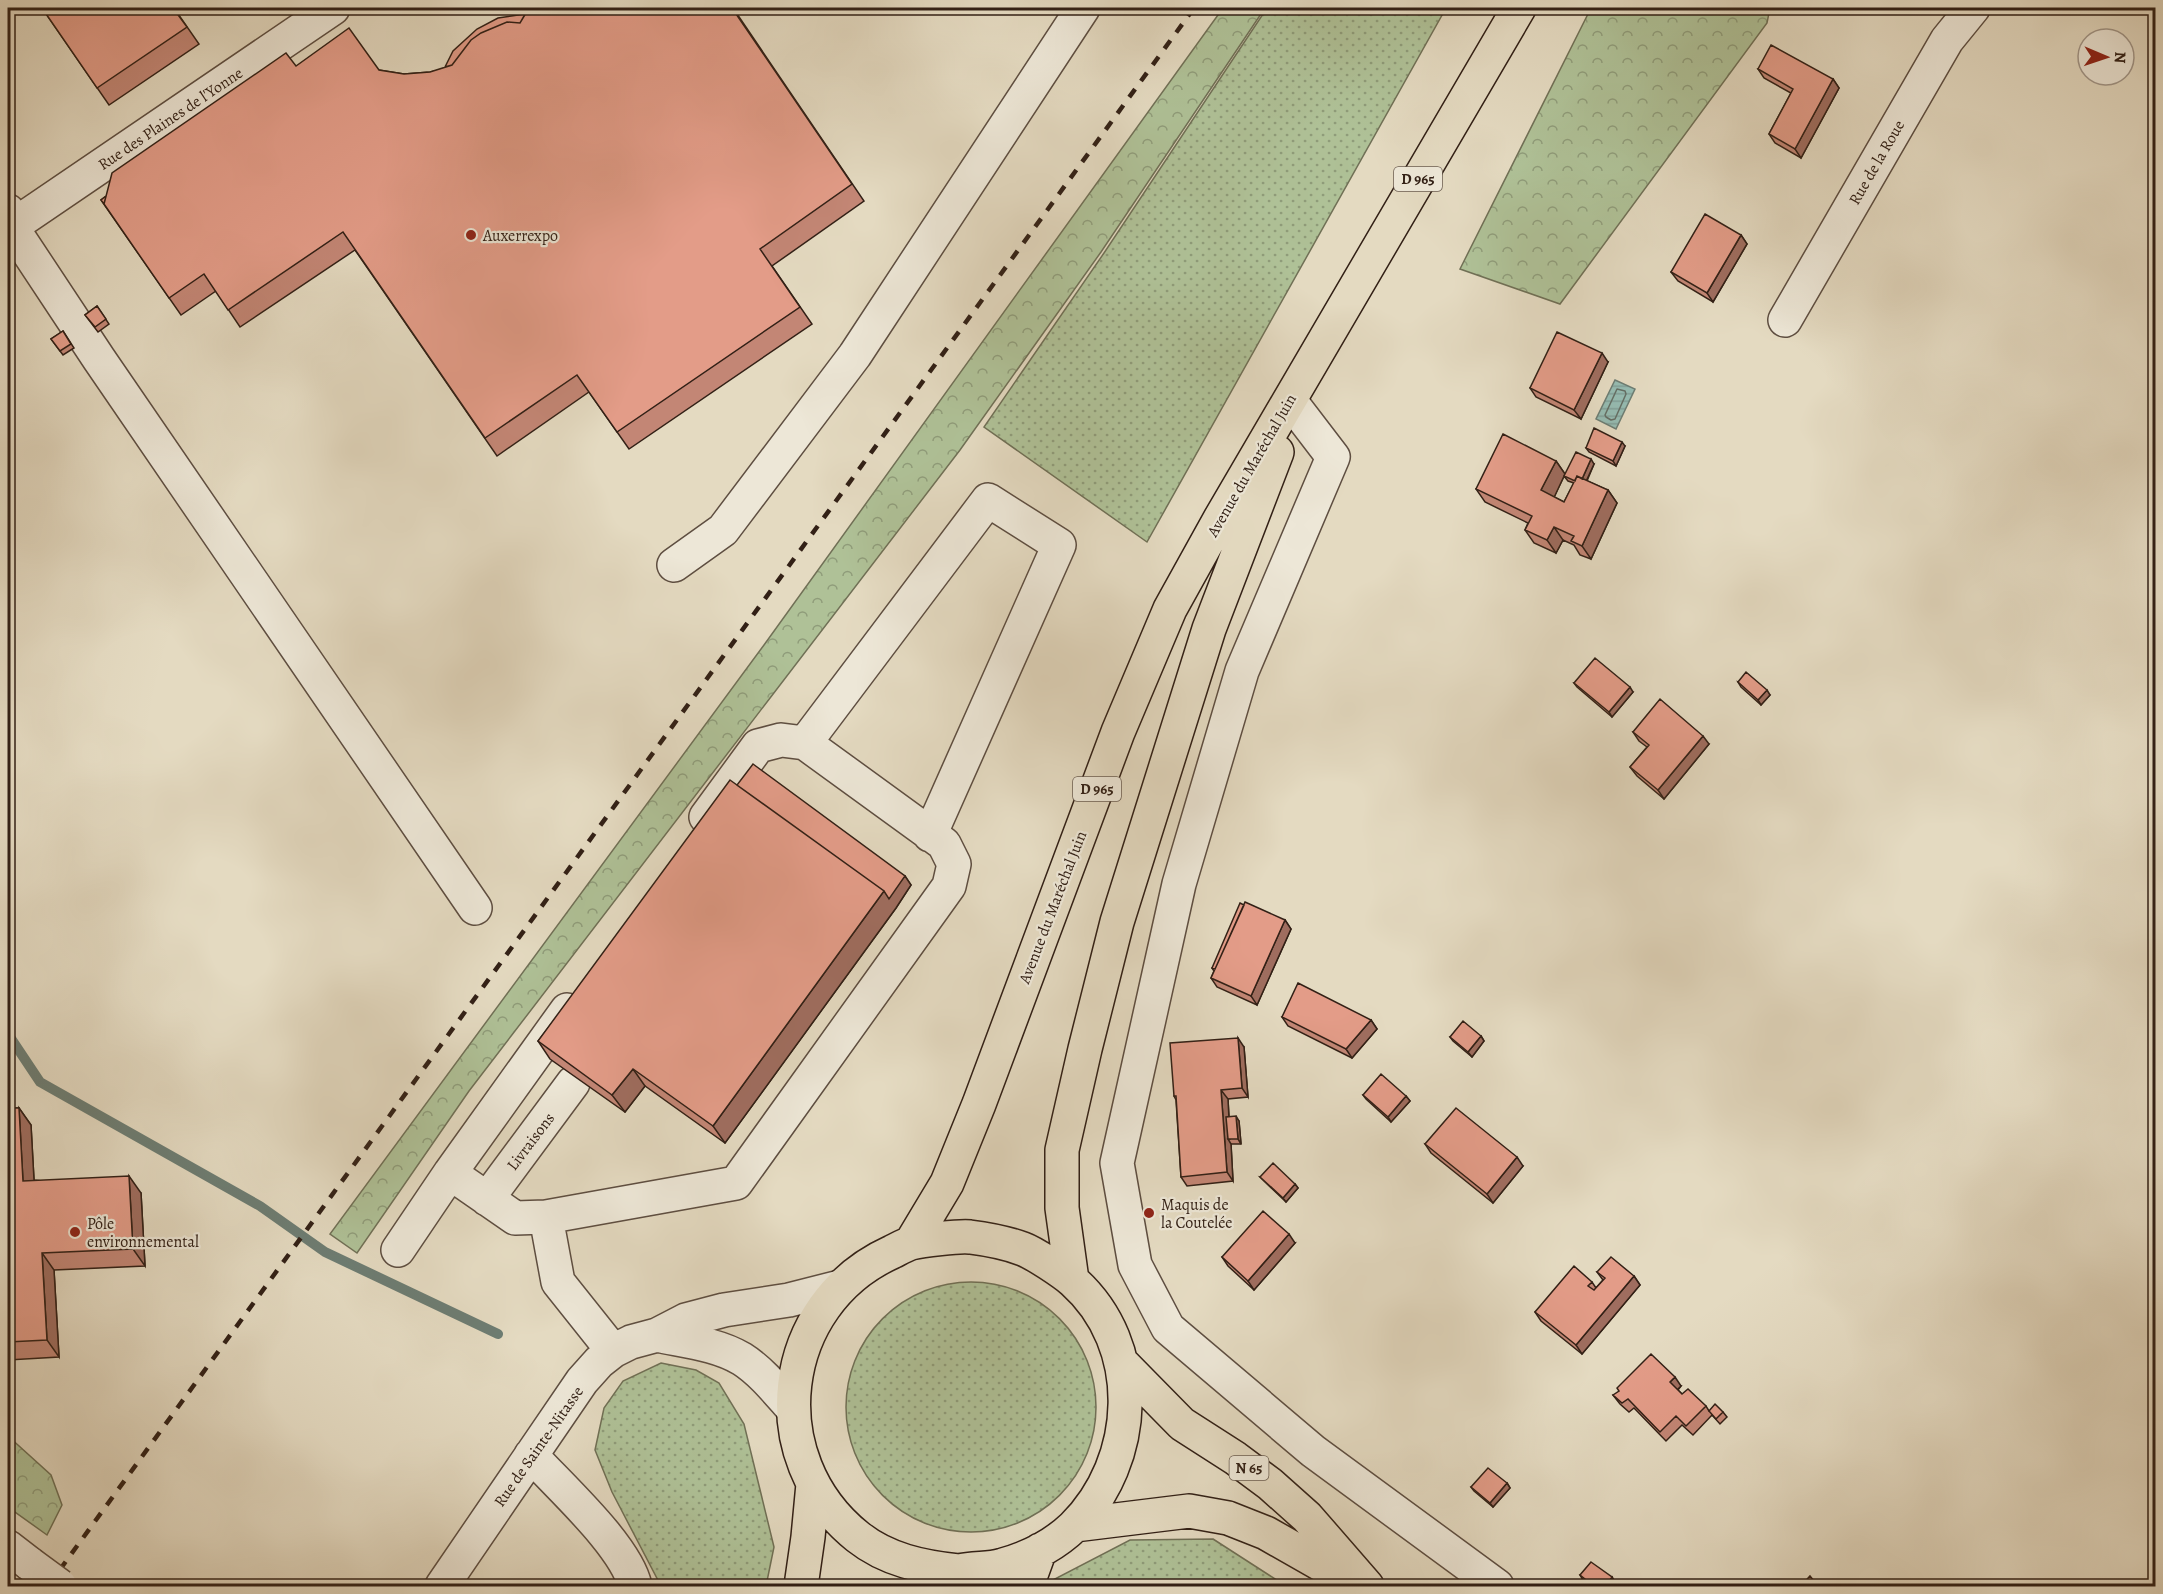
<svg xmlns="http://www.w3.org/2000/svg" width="2163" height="1594" viewBox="0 0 2163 1594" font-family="Alegreya,serif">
	<defs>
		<pattern id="grass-dots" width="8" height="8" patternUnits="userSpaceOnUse" patternTransform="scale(1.5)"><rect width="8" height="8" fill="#afc197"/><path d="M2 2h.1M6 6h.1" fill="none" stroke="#8f9c7a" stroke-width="1.8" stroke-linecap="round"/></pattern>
		<pattern id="forest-crowns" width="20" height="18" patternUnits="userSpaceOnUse" patternTransform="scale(1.5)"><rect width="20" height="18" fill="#afc197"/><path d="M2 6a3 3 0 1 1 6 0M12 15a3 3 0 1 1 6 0" fill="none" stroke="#8f9c7a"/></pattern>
		<pattern id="water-rules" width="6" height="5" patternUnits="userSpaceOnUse" patternTransform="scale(1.5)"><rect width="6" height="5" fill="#95bbb1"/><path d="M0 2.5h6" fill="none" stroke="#81a098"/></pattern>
	</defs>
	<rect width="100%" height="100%" fill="#e4dac1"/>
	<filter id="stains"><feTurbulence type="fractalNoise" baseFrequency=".00333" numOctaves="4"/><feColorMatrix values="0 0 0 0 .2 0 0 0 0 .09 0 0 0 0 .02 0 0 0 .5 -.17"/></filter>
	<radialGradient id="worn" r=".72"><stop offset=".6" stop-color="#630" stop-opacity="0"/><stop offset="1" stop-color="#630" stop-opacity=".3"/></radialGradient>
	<path fill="url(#grass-dots)" stroke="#707056" stroke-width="1.5" d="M1267,8H1446L1147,542L984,427L1104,253Z
		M846 1407a125 125 0 1 1 250 0a125 125 0 1 1-250 0Z
		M661,1363L696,1370L719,1383L744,1424L774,1547L766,1586H661L612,1492L595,1450L604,1408L623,1381Z
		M1213,1539L1286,1586H1045L1047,1583L1130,1540Z"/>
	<path fill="url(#forest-crowns)" stroke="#707056" stroke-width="1.5" d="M1223,8H1265L1101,252L960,450L469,1091L357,1253L330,1234L764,645Z
		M1591,8H1770L1767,23L1560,304L1460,269Z
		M8,1436L51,1475L62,1505L47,1535L8,1507Z"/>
	<path fill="url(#water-rules)" stroke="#6d7d73" stroke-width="1.5" d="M1615,380L1635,389L1616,429L1596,419Z"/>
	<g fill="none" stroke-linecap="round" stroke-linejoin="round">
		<path stroke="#646e64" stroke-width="1.5" d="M1617,389L1625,391L1626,394L1615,419L1611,420L1606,417L1605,415Z"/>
		<path stroke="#6d7d73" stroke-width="10" d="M8,1034L40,1082L260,1206L325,1252L498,1334"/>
		<g stroke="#5e4e41" stroke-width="36">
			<path id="minor" d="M8,211L11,226L99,359L475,908
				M8,229L333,8
				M1785,320L1947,40L1973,8
				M1294,406L1333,457L1242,671L1179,884L1117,1163L1135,1265L1168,1328L1313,1451L1497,1586
				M674,565L723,530L855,355L1083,8
				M805,743L988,500L1059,545L930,835
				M450,1173L515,1218L546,1217L736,1183L949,886L954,864L944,844L805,743L781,740L758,746L706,817
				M487,1199L573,1083
				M546,1217L558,1282L613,1351
				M398,1250L450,1173L567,1010
				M657,1335C685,1341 717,1344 742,1359C761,1371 777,1391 792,1408
				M531,1455C560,1487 626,1546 635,1586
				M8,1547L30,1564
				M442,1586L582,1381L599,1362L613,1351L631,1342L657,1335L686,1320L724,1310L789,1300L840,1287"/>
		</g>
		<g stroke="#322016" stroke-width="36">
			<path id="major" d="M911,1243L947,1183L979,1104L1118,732L1170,609L1221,517L1519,8
				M1072,1280L1062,1208V1150L1085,1049L1117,922L1209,629L1277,452
				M1121,1362L1182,1424L1235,1458L1270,1484L1307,1517L1367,1586
				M1075,1525L1189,1511L1228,1518L1266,1533L1352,1582
				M801,1586L808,1537L813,1484
				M938,1586C945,1582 952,1573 960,1571C974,1567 989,1570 1003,1565C1028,1558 1054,1545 1073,1527C1140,1461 1145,1345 1073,1281C1064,1273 1034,1253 1023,1249C1007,1243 986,1239 970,1237C959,1236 922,1240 911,1243C905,1245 898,1249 892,1252C777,1304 759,1458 858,1537C887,1560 922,1567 958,1571
				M1027,1586L1040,1550"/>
		</g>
		<use href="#minor" stroke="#ede7d7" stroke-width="33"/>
		<use href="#major" stroke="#e4dac1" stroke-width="33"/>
		<path stroke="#322016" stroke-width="4.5" stroke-dasharray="10 10" stroke-linecap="butt" d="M48,1586L1194,8"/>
		<g stroke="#5e4e41" stroke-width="36" stroke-linecap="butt">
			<path id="minor-bridge" d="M30,1564L60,1586"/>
		</g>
		<use href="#minor-bridge" stroke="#ede7d7" stroke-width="33"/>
	</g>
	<path fill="#c38675" stroke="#322016" stroke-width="1.5" d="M42,8H174L199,44L109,105Z
		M733,8L864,201L772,266L812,324L629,449L589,392L497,456L355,250L240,327L216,291L181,315L101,200L296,66L379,70L404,74L430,72Z
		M1758,69L1833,79L1839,88L1801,158L1775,143L1769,134L1791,93L1764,78Z
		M1741,235L1747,244L1713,302L1678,281L1671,272Z
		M97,306L109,324L98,332L85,315Z
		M63,331L74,348L63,355L51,339Z
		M1608,362L1581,419L1536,397L1530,388Z
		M1625,446L1616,466L1589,452L1586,448Z
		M1556,461L1565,474L1554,497L1564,502L1574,483L1568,481L1564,476L1594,464L1587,481L1608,490L1617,503L1591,559L1580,555L1574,545L1563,540L1556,553L1534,543L1525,530L1528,523L1485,502L1476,489Z
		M1738,682L1770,695L1761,705L1741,687Z
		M1574,683L1633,692L1612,717L1577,687Z
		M1633,732L1709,744L1664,799L1637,776L1630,767L1647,747L1639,741Z
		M737,785L905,876L911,885L896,908L725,1143L645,1086L625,1112L550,1059L538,1041Z
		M1285,920L1291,929L1257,1005L1217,987L1211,978L1214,971L1212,968Z
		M1282,1017L1371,1020L1377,1029L1352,1058L1288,1026Z
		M1481,1036L1484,1041L1472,1057L1453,1041L1450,1037Z
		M1244,1047L1248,1097L1228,1099L1229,1117L1239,1121L1241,1144H1231L1233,1181L1187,1186L1181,1177L1176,1100L1174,1096Z
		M1363,1095L1406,1096L1410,1101L1391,1122L1366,1099Z
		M8,1108H19L31,1125L34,1180L141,1193L145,1266L54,1270L59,1357L8,1360Z
		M1425,1144L1523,1166L1493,1203L1431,1153Z
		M1260,1177L1295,1184L1298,1188L1286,1202L1264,1181Z
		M1295,1243L1254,1290L1228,1266L1222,1257Z
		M1597,1272L1634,1276L1640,1285L1582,1354L1541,1321L1535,1312L1592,1282L1596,1288L1603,1280Z
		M1681,1386L1678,1390L1682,1394L1706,1406L1709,1411L1723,1412L1727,1417L1720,1424L1712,1415L1693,1435L1682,1425L1666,1441L1634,1408L1629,1412L1620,1404L1613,1395Z
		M1507,1483L1510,1488L1493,1507L1474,1491L1471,1487Z
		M1580,1575L1612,1577L1615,1582L1612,1587H1592L1583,1580Z"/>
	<path fill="#9f6d5f" stroke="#322016" stroke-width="1.5" d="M1833,79L1839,88L1801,158L1795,149Z
		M1741,235L1747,244L1713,302L1707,293Z
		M1602,353L1608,362L1581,419L1574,410Z
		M1622,442L1625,446L1616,466L1613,461Z
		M1591,459L1594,464L1583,488L1580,484Z
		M1556,461L1565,474L1551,504L1541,490Z
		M1608,490L1617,503L1591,559L1582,546Z
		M1554,527L1563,540L1556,553L1547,540Z
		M1630,687L1633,692L1612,717L1609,712Z
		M1767,690L1770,695L1761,705L1758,700Z
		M1703,736L1709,744L1664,799L1658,790Z
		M905,876L911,885L896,908L725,1143L713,1126L884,891Z
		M1285,920L1291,929L1257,1005L1251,996Z
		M1371,1020L1377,1029L1352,1058L1346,1049Z
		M1481,1036L1484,1041L1472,1057L1468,1052Z
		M1238,1038L1244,1047L1248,1097L1242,1088Z
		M633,1069L645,1086L625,1112L612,1095Z
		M1221,1090L1228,1099L1230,1139H1228L1231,1144L1233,1181L1227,1172Z
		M1406,1096L1410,1101L1391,1122L1388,1117Z
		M19,1108L31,1125L35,1198L23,1181Z
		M1236,1116L1239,1121L1241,1144L1238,1139Z
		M1517,1157L1523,1166L1493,1203L1487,1194Z
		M129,1176L141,1193L145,1266L133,1249Z
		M1295,1184L1298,1188L1286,1202L1283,1198Z
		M1289,1234L1295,1243L1254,1290L1248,1281Z
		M42,1253L54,1270L59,1357L47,1340Z
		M1634,1276L1640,1285L1582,1354L1576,1345Z
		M1675,1377L1681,1386L1676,1391L1670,1382Z
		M1507,1483L1510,1488L1493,1507L1490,1503Z
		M1612,1577L1615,1582L1612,1587H1605Z"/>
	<path fill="#e39c88" stroke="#322016" stroke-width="1.5" d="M42,8H173L187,27L97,88Z
		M529,8H732L852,184L760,249L800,307L617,432L577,375L485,438L343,232L228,310L204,274L169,298L104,204L112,173L286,53L296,66L349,28L379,70L404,74L430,72L452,65L471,40L481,33L507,22L520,23Z
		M525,14L520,23L507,22L481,33L471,40L452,65L445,67L453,51L477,29L498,18Z
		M1771,45L1833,79L1795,149L1769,134L1793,89L1758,69Z
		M106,196L104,204L101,200Z
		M1705,214L1741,235L1707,293L1671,272Z
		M97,306L106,319L95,327L85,315Z
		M63,331L71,344L60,351L51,339Z
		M1557,332L1602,353L1574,410L1530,388Z
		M1594,428L1622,442L1613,461L1586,448Z
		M1503,434L1556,461L1541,490L1564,502L1577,476L1608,490L1582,546L1571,541L1574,536L1554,527L1547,540L1525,530L1532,516L1476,489Z
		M1576,452L1591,459L1582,479L1577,476L1575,481L1564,476Z
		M1595,658L1630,687L1609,712L1574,683Z
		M1746,672L1767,690L1758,700L1738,682Z
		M1660,699L1703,736L1658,790L1630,767L1649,745L1633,732Z
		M753,764L905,876L889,899L884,891L737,785Z
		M730,780L884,891L713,1126L633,1069L612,1095L538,1041Z
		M1245,902L1285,920L1251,996L1211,978Z
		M1240,903L1244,905L1215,969L1212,968Z
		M1298,983L1371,1020L1346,1049L1282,1017Z
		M1463,1021L1481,1036L1468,1052L1450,1037Z
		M1238,1038L1242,1088L1221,1090L1227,1172L1181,1177L1176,1096H1174L1170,1043Z
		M1381,1074L1406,1096L1388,1117L1363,1095Z
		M8,1108H19L23,1181L129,1176L133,1249L42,1253L47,1340L8,1342Z
		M1456,1108L1517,1157L1487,1194L1425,1144Z
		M1236,1116L1238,1139H1228L1226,1117Z
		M1273,1163L1295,1184L1283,1198L1260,1177Z
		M1263,1211L1289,1234L1248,1281L1222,1257Z
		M1611,1257L1634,1276L1576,1345L1535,1312L1574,1266L1592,1282L1588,1286L1594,1290L1605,1278L1597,1272Z
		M1651,1354L1675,1377L1670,1382L1682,1394L1688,1389L1706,1406L1686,1426L1676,1416L1660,1432L1628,1399L1622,1403L1613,1395L1619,1391L1617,1388Z
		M1715,1404L1723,1412L1716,1419L1709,1411Z
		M1488,1468L1507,1483L1490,1503L1471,1487Z
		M1591,1562L1612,1577L1605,1587H1595L1580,1575Z
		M1810,1576L1819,1587H1800Z"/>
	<g fill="#8f2418" stroke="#ede7d7" stroke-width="2">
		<circle cx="471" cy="235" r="6"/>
		<circle cx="1149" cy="1213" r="6"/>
		<circle cx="75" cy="1232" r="6"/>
	</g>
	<g text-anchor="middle" stroke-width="4.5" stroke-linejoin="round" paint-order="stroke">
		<g fill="#ede7d7" stroke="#6a5c50" stroke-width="1.5">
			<rect x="1394" y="167" width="48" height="24" rx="4.5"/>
			<rect x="1073" y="777" width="48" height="24" rx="4.5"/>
			<rect x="1229.5" y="1456" width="39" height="24" rx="4.5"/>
		</g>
		<g font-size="15" font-weight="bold" fill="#322016">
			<text x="1418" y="184">D 965</text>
			<text x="1097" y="794">D 965</text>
			<text x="1249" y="1473">N 65</text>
		</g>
		<g font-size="16" fill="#322016" stroke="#ede7d7">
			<text transform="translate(170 118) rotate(-34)" y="6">Rue des Plaines de l'Yonne</text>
			<text transform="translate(1876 162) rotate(-60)" y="6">Rue de la Roue</text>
			<text transform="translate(1251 465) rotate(-60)" y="6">Avenue du Maréchal Juin</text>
			<text transform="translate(1052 907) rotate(-69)" y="6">Avenue du Maréchal Juin</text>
			<text transform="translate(530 1141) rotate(-53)" y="6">Livraisons</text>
			<text transform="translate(538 1446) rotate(-55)" y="6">Rue de Sainte-Nitasse</text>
		</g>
		<g font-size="16" fill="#322016" stroke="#ede7d7" text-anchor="start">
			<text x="483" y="241">Auxerrexpo</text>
			<text x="1161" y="1210">Maquis de<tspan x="1161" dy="18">la Coutelée</tspan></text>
			<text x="87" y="1229">Pôle<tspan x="87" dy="18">environnemental</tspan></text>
		</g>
	</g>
	<rect width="2163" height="1594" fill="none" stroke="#e4dac1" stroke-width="30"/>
	<rect x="9" y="9" width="2145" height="1576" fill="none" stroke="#322016" stroke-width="3"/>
	<rect x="15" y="15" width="2133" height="1564" fill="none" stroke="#322016" stroke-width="1.5"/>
	<g transform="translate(2106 57) rotate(92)"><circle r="28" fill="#ede7d7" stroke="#a2978a" stroke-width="1.5"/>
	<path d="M0-4.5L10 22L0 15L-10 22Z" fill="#8f2418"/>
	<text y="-9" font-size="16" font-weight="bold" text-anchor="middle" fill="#322016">N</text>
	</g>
	<rect width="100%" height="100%" filter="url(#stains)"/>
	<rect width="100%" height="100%" fill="url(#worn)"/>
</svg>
